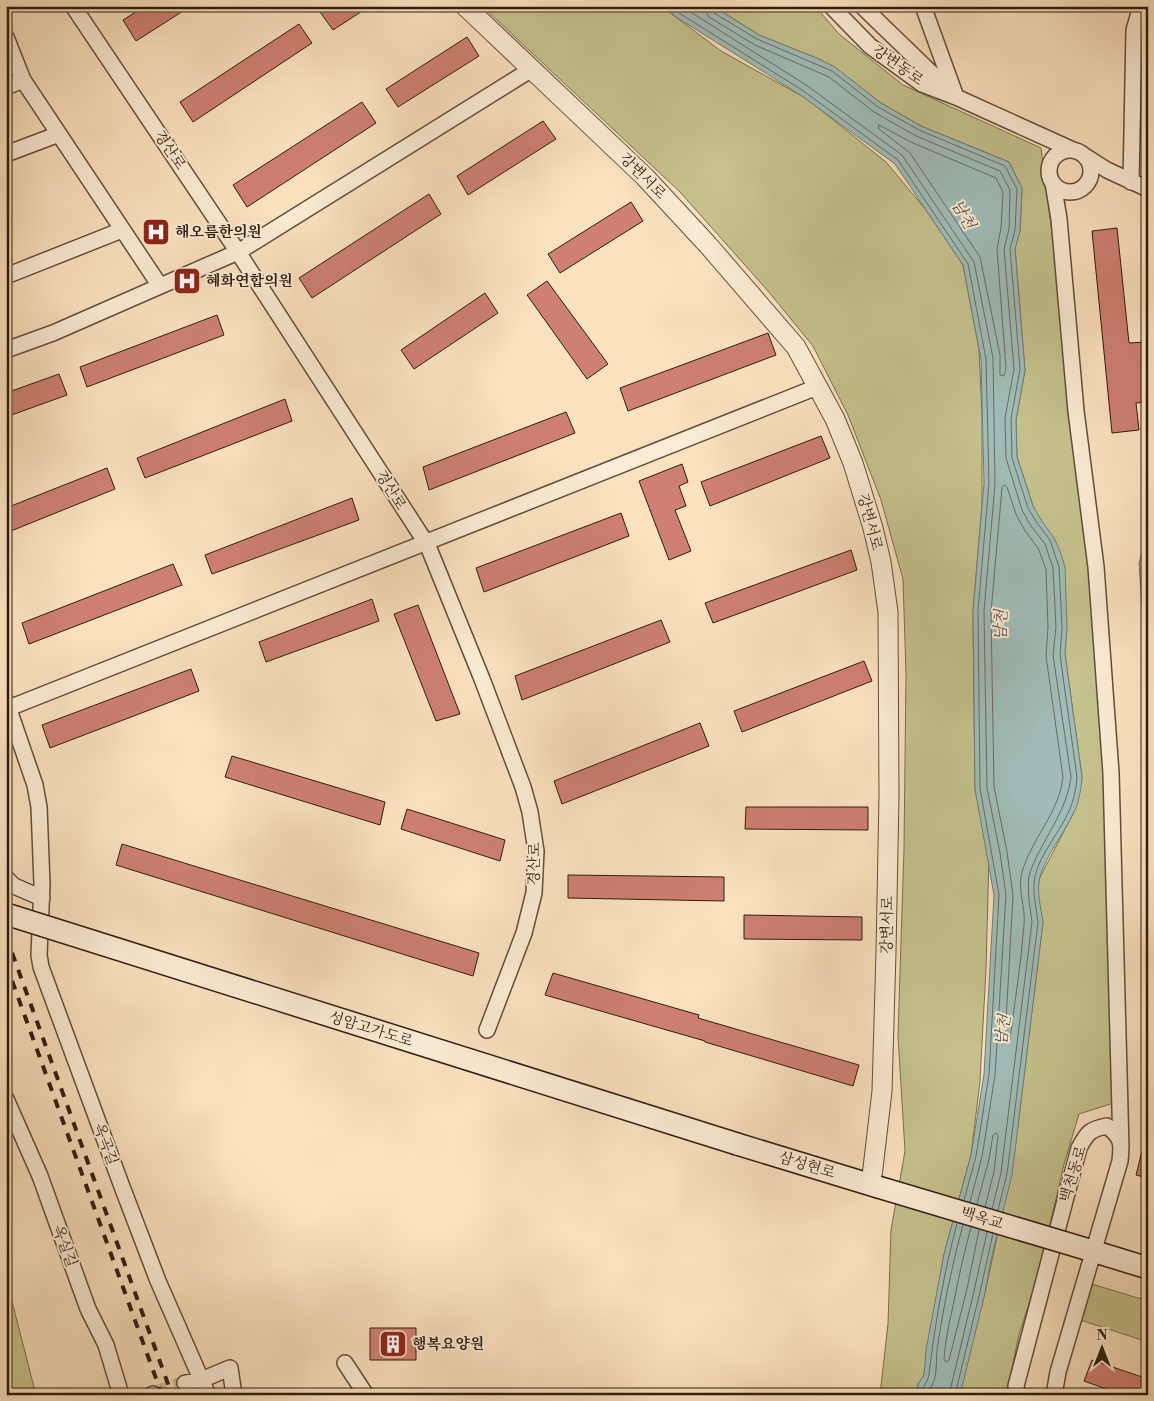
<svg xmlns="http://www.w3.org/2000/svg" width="1154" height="1401" viewBox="0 0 1154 1401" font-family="'Libre Bodoni','Noto Serif KR',serif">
	<rect width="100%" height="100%" fill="#fbe2bf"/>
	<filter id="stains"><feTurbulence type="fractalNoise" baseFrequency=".004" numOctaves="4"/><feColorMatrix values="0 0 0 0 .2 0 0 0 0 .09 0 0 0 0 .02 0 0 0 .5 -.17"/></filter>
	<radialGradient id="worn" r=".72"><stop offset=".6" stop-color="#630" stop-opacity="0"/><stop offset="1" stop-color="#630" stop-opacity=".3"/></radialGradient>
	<path fill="#c5c28e" stroke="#7a6f4e" d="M482,6H661L721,51L807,99L886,162L926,210L963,265L979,349L982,415V505L973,611L975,789L989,855L986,969L980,1081L971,1155L944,1254L924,1376L918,1384L917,1395H880L888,1324L891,1230L905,1151L898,1036L904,849L906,673L903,579L881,500L848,415L813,346L768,291L680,192Z
		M713,6H815L839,34L903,85L1041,148L1096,567L1120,1101L1079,1114L1064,1164L1039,1272L1019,1335L1006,1395H960L962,1379L985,1293L1014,1157L1043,922L1036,895L1040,877L1073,814L1082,777L1065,654L1066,635L1064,567L1033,506L1017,457L1016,420L1025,370L1015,248L1020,231L1022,188L1009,162L921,126L881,103L819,59L759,35Z
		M1148,532V694L1139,563Z
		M6,1278L36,1395H6Z
		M1085,1282L1148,1301V1342L1074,1318Z"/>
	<path fill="#a0bdb8" stroke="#737d74" d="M664,6H713L759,35L819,59L835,67L881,103L921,126L1009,162L1022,188L1020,231L1015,249L1025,370L1016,420L1017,457L1033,506L1041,520L1054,538L1060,551L1065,567L1067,628L1065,654L1082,777C1081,790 1079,803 1073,814C1063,835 1047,854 1040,876C1036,890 1041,908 1043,922L1012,1175L991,1260L985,1293L960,1395H917L918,1384L924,1375L926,1350L944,1254L971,1155L984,1074L994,895L975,789L973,611L984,483L981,359L963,265L895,164L799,94L676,17Z"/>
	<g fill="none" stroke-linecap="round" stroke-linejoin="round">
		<path stroke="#686c64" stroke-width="1" d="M671,6L679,13L802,90L898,160L968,264L986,359L989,483L978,611L980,788L999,895L989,1075L976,1156L964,1200
			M681,6L806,85L902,155L974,262L993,358L995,484L984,611L987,788L1000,853L1006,895L995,1075L982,1157L970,1202
			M705,6L706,12L709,17L755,45L829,77L874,112L916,136L1000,171L1010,190L1009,229L1004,249L1014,369L1005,418L1006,458L1022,510L1031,526L1045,544L1053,568L1056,627L1053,655L1071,777C1067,808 1049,831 1036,858C1034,864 1030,870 1029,876C1027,892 1030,907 1032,922L1001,1173L992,1209
			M711,6L714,13L757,39L832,71L878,107L919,130L1005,166L1017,189L1015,230L1010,249L1020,369L1011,419L1012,458L1028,508L1037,523L1050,540L1059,567L1062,627L1060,655L1077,777C1076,789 1074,800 1069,811C1060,832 1040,854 1035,876C1032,891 1036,907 1038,922L1007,1174L998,1210
			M879,125L913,143L996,178L1003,192L1001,228L997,249L1006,368L1004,376L1000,375V355L980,257L910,153L879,129Z
			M1005,485L1007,487L1016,514L1025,531L1038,548L1046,569L1048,627L1046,656L1063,777C1059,813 1032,838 1022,872C1017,890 1026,907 1024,925C1021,963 1015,1001 1010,1039L1007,1042L1005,1039L1013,895L1007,852L994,787L991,612L1002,488Z
			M977,1204L989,1159L993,1135L996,1133L998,1136L994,1172L985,1207
			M971,1227C964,1253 958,1280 953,1306C949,1324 945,1342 944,1360L946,1362L949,1360L967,1289L979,1230
			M922,1395C923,1385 928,1382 929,1374C935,1323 944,1273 957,1223
			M929,1395C929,1387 934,1384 935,1377C937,1368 936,1359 937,1350C943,1308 952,1266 963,1225
			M949,1395L974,1291L987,1232
			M955,1395L980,1292L993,1234"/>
	</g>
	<path fill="#ce8073" stroke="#2f1c0f" d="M145,6H191L136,41L123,20Z
		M329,6H370L333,30L320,12Z
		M299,24L312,43L193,122L180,102Z
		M467,37L479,56L398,107L386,89Z
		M362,102L376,123L247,207L233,185Z
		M543,121L556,139L468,195L457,176Z
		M429,194L441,214L312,298L299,278Z
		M631,202L643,221L560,273L548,254Z
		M1117,228L1129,343L1148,342V402L1136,403L1139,430L1112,433L1092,231Z
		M547,281L608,364L587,379L527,295Z
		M485,293L498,313L414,369L401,350Z
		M217,315L224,335L87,387L80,367Z
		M768,333L776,355L628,411L620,388Z
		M59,374L67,395L6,417V393Z
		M285,399L292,421L145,478L137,458Z
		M566,412L575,433L429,490L423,467Z
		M821,436L830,458L710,506L701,482Z
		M682,464L688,482L679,486L686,506L675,510L691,551L669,560L639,481Z
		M107,468L115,489L6,533V508Z
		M352,498L359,520L212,574L205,555Z
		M621,513L629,536L484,592L476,568Z
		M851,550L857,570L713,623L705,603Z
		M173,564L182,585L29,644L22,623Z
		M372,599L379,621L266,662L259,642Z
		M418,605L460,714L436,721L394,614Z
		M661,620L670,642L522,700L515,676Z
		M864,661L872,681L742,732L734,711Z
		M191,669L199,691L50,748L42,725Z
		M700,723L709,746L562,804L554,781Z
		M232,756L385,802L380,825L225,777Z
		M746,807H868V830L745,829Z
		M407,809L505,840L500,861L401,829Z
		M122,844L479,953L473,976L116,865Z
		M568,875L724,877V901L568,898Z
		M744,915L862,917V940L744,939Z
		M553,973L699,1015L698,1018L859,1065L853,1086L705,1042V1041L545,995Z
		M1144,1143L1148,1144V1178L1136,1175Z
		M370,1328H416V1360H370Z
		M1092,1360L1148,1379V1395H1123L1084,1381Z"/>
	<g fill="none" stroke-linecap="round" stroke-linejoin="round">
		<path stroke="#d2ba9c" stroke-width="15" stroke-dasharray="15 8" stroke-linecap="butt" d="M153,1394L185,1383"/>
		<g stroke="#624e3b" stroke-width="18">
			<path id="minor" d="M73,6L238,252L428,546L482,679L523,787L530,812L536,851L534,893L524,933L487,1030
				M831,6L870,46L922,84L956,97L1073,150
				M862,6L956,97L923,6
				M6,37L23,80L160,286
				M6,87L23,80
				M1049 171a21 21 0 1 1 42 0a21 21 0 1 1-42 0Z
				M6,154L59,134
				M1085,156L1107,170L1148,189
				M1131,182L1134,30L1141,6
				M1053,183L1059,219L1076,411L1096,567L1111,773L1121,1147
				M6,276L122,230
				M6,350L53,333L238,252L532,69
				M6,701L35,785L39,807L42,884L39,955L41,967L121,1184L158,1281L208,1395
				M9,708L817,387
				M6,878L14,886L42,898
				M6,1099L40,1176L88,1309L106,1345L121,1395
				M345,1363L366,1395
				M185,1383L201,1380L230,1368L234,1395
				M151,1395L153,1394
				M1017,1395L1016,1386L1079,1148C1087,1133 1090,1129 1107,1126C1122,1138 1122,1143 1120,1161L1058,1372L1054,1395"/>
		</g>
		<g stroke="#624e3b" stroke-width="21">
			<path id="tertiary" d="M465,6L645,177L708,245L796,347L835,419L853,463L873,528L881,562L888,612L889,796L886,952L882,1091L871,1185"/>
		</g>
		<g stroke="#2f1c0f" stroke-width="24">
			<path id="secondary" d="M737,1144L878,1187
				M1086,1249L1148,1268"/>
		</g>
		<use href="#minor" stroke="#fcecd5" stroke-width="15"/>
		<use href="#tertiary" stroke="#fcecd5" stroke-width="19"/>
		<use href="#secondary" stroke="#fcecd5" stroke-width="21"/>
		<path stroke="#2f1c0f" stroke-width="4" stroke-dasharray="9 9" stroke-linecap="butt" d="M6,936L172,1395
			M6,964L162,1395"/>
		<g stroke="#2f1c0f" stroke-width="24" stroke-linecap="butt">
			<path id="secondary-bridge" d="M6,914L737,1144
				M878,1187L1086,1249"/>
		</g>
		<use href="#secondary-bridge" stroke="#fcecd5" stroke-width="21"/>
	</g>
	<defs>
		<g id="hospital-square" transform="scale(1.4375)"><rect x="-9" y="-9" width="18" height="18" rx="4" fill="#8f2418" stroke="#fcecd5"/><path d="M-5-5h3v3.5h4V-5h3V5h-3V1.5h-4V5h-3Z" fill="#fff"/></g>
		<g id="building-square" transform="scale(1.4375)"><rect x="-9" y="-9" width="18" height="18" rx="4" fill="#8f2418" stroke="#fcecd5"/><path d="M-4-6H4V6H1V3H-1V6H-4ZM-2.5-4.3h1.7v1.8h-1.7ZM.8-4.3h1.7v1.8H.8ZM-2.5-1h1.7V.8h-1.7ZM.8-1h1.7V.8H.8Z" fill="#fff"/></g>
	</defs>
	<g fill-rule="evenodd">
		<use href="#hospital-square" x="156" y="232"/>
		<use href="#hospital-square" x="187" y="281"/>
		<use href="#building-square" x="393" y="1344"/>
	</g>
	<g text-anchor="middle" stroke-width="4" stroke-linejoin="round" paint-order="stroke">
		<g font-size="15" fill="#2f1c0f" stroke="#fcecd5">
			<text transform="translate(898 65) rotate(35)" y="5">강변동로</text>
			<text transform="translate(170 150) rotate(56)" y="5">경산로</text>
			<text transform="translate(643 176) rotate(45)" y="5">강변서로</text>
			<text transform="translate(391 490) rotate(58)" y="5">경산로</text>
			<text transform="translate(870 522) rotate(75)" y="5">강변서로</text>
			<text transform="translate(534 864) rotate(-89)" y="5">경산로</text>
			<text transform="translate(887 925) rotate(-89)" y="5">강변서로</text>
			<text transform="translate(371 1029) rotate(17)" y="5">성암고가도로</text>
			<text transform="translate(106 1144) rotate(70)" y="5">옥곡길</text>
			<text transform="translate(807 1165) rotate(17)" y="5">삼성현로</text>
			<text transform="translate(1073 1174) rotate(-73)" y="5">백천동로</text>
			<text transform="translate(982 1218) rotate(17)" y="5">백옥교</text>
			<text transform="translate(65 1246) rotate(70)" y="5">옥실길</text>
		</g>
		<g font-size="15" font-weight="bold" fill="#2f1c0f" stroke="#fcecd5" text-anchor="start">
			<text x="175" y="237">해오름한의원</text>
			<text x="206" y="286">혜화연합의원</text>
			<text x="412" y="1349">행복요양원</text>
		</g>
		<g font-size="16" font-style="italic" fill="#57544a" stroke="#fcecd5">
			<text transform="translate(964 214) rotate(60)" y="6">남천</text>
			<text transform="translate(1000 625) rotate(-88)" y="6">남천</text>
			<text transform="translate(1002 1030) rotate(-82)" y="6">남천</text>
		</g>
	</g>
	<rect width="1154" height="1401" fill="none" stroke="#fbe2bf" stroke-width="25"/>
	<rect x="8" y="8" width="1139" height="1386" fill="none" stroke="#2f1c0f" stroke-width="2.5"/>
	<rect x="12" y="12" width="1129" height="1376" fill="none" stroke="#2f1c0f"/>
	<g transform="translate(1102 1348)" stroke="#fcecd5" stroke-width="4" paint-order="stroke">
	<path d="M0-4L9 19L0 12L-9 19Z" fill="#2f1c0f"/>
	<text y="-8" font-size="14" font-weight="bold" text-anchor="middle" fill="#2f1c0f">N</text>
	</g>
	<rect width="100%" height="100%" filter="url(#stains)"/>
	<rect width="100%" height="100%" fill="url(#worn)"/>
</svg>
